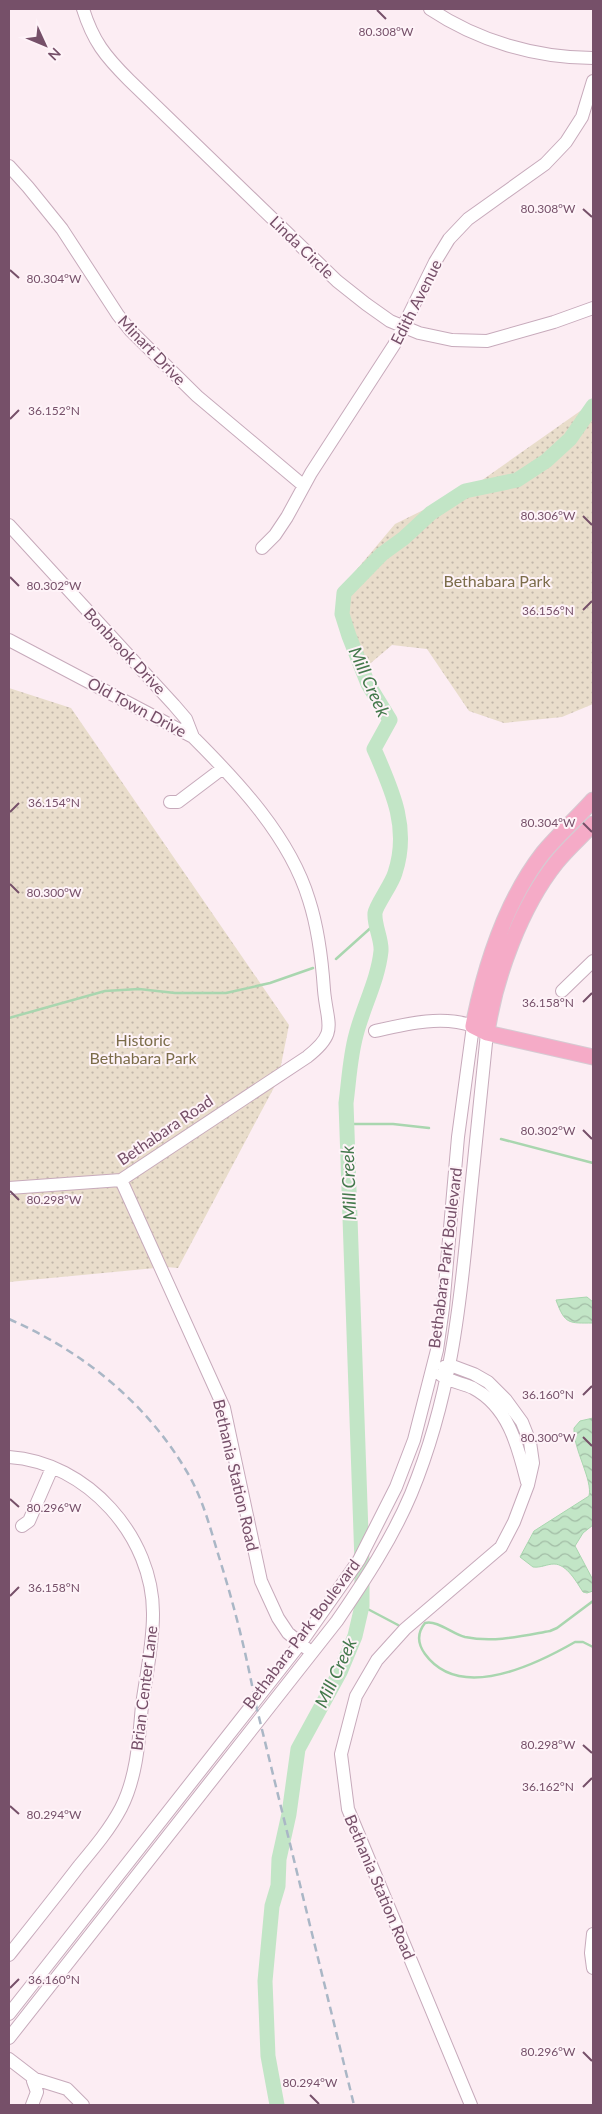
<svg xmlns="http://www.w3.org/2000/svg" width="602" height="2114" viewBox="0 0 602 2114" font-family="Lato,sans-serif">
	<defs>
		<pattern id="park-dots" width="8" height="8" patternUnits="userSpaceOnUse" patternTransform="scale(1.25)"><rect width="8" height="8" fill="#e9ddcb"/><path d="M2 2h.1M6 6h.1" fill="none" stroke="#c1b6a9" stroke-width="1.8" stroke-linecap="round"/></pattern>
		<pattern id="water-waves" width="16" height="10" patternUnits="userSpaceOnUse" patternTransform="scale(1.25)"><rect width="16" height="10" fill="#c2e5c6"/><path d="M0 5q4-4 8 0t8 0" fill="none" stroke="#a2bca5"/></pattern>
	</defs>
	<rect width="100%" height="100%" fill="#fcedf3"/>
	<path fill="url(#park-dots)" d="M593,402V704L562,717L504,723L469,711L427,649L392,645L359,673L343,626L342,587L395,524L478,483Z
		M9,688L71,708L289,1025L278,1080L178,1268L166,1267L9,1282Z"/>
	<path fill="url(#water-waves)" stroke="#a9d6af" d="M587,1297L593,1302V1323C569,1323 565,1325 556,1300Z
		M593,1418V1525L583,1533L575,1546L593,1580V1591L587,1593L583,1592C577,1583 567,1564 554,1564C547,1564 541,1568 533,1567L520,1557L534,1531L589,1496C593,1480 573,1449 574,1428L580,1421Z"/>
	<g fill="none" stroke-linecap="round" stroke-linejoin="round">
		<path stroke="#a9d6af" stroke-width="2.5" d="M336,959L375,924
			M9,1018L105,991L139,989L175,993H226L270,983L313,968
			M347,1124H393L429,1128
			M501,1139L593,1163
			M593,1601L557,1628L550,1631C522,1636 494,1643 465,1637C452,1634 438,1620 425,1623C417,1633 417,1643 425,1654C460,1702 535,1665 575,1642H583L593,1647
			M362,1606L398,1625"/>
		<path stroke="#c2e5c6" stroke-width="15" d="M277,2105L268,2056L265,1981L272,1906L278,1886L279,1859L289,1814L298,1749L340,1672L355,1636L362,1606V1562L346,1103C349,1080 350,1057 356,1035C363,1007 378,980 381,951C382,939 374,926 375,913C376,905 392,884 395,873C410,828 392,790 374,749L390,720L368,684L349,636L342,614L344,593L382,554L404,538L431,513L465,491L517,480L546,461L570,439L593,406"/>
		<g stroke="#c7aabb" stroke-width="14">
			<path id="minor" d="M83,9C93,41 105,56 129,80L337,281L366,304L390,321L419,333L452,340L487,341L554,322L593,308
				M430,9C478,41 536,58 593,58
				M9,166L28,187L62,229L118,315L130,330L197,396L304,486
				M9,525L174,705L186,719L193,737
				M262,548L275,535L287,517L311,473L394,345L435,262L449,239L468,219L545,164L566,142L582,117L593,81
				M9,640L193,737C238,782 290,837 309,900C318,928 322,960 324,990C327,1025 339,1032 307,1057L121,1180L9,1188
				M170,802H178L223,768
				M562,991L593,961
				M121,1180L224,1408L261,1581L278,1618L288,1633L306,1648
				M444,1367L450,1365L474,1374L488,1382L506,1400L522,1422L530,1442L533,1463L528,1485L514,1522L501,1547L405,1629L377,1660L356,1696L341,1754L348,1809L471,2105
				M441,1375C451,1382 462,1383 473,1388C509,1407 518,1447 527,1482
				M9,1457C87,1462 154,1537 153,1615C153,1645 146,1676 142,1705C139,1739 137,1777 121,1808C110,1829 94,1848 79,1866C56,1896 32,1926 9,1955
				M22,1526L29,1521L52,1468
				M593,1934L591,1953L593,1968
				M9,2014L300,1644L359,1560L396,1487L414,1440L437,1350L443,1308L458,1137L473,1026C442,1015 406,1024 375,1031
				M9,2038L337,1621C365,1580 392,1539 411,1494C450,1399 460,1310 469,1210C475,1151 481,1092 487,1033
				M9,2059L35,2079L67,2089L83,2105
				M32,2105L37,2092L33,2081L35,2079"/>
		</g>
		<g stroke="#d6cad2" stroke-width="17">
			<path id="major" d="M593,800C577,818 558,835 543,853C505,902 485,966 473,1026L487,1033L593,1057
				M487,1033C495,977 521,907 556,863C567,849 581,837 593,824"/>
		</g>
		<use href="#minor" stroke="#fff" stroke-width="12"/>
		<use href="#major" stroke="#f5abc7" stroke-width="15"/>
		<path stroke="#aab7c6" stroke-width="2.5" stroke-dasharray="8 5" stroke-linecap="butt" d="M9,1319C84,1352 150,1405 191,1479C204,1503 211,1531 219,1557C234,1605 246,1652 255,1701L354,2105"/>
	</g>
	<path fill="none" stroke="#765069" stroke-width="2" d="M377,10L386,19M583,209L592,217M10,270L19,278M10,419L19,410M583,516L592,525M10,577L19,586M583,610L592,601M10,812L19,803M583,823L592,832M10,884L19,893M583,1002L592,993M583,1130L592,1139M10,1191L19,1200M583,1395L592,1386M583,1437L592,1446M10,1499L19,1507M10,1596L19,1587M583,1745L592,1753M583,1787L592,1778M10,1806L19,1814M10,1988L19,1979M583,2052L592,2061M310,2095L319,2104"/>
	<g text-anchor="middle" stroke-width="4" stroke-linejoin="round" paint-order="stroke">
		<g font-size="16" fill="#765069" stroke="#fef3f8">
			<text transform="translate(302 247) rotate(44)" y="6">Linda Circle</text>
			<text transform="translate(416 302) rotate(-63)" y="6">Edith Avenue</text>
			<text transform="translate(152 350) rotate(46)" y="6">Minart Drive</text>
			<text transform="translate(125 651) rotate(47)" y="6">Bonbrook Drive</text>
			<text transform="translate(137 707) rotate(28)" y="6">Old Town Drive</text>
			<text transform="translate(165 1130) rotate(-34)" y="6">Bethabara Road</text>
			<text transform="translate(445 1258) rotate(-83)" y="6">Bethabara Park Boulevard</text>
			<text transform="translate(236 1475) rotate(77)" y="6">Bethania Station Road</text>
			<text transform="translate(301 1634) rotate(-53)" y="6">Bethabara Park Boulevard</text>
			<text transform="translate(144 1688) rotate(-83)" y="6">Brian Center Lane</text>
			<text transform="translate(380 1887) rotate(67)" y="6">Bethania Station Road</text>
		</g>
		<g font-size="16" fill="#7b6c49" stroke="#fef3f8">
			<text x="497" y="587">Bethabara Park</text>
			<text x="143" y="1046">Historic<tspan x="143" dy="18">Bethabara Park</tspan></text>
		</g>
		<g font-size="18" font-style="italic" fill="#44794c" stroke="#fef3f8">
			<text transform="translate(369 682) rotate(66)" y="6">Mill Creek</text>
			<text transform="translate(349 1183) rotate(-92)" y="6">Mill Creek</text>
			<text transform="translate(336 1673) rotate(-65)" y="6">Mill Creek</text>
		</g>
	</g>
	<g font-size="12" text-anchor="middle" fill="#765069" stroke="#fef3f8" stroke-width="4" stroke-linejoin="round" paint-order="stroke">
		<text x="386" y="36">80.308°W</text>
		<text x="548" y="213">80.308°W</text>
		<text x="54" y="283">80.304°W</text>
		<text x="54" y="415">36.152°N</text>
		<text x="548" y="520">80.306°W</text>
		<text x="54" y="590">80.302°W</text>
		<text x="548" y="615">36.156°N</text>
		<text x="54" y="807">36.154°N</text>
		<text x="548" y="827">80.304°W</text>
		<text x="54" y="897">80.300°W</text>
		<text x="548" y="1007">36.158°N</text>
		<text x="548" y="1135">80.302°W</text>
		<text x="54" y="1204">80.298°W</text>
		<text x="548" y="1399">36.160°N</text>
		<text x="548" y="1442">80.300°W</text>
		<text x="54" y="1512">80.296°W</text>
		<text x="54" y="1592">36.158°N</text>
		<text x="548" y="1749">80.298°W</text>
		<text x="548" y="1791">36.162°N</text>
		<text x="54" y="1819">80.294°W</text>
		<text x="54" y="1984">36.160°N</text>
		<text x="548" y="2056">80.296°W</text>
		<text x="310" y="2087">80.294°W</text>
	</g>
	<rect width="602" height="2114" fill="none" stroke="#765069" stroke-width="20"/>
	<g transform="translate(45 45) rotate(134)" stroke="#fef3f8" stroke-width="4" paint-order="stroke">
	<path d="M0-4L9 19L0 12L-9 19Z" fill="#765069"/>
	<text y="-8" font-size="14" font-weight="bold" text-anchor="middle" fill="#765069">N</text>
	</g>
</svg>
